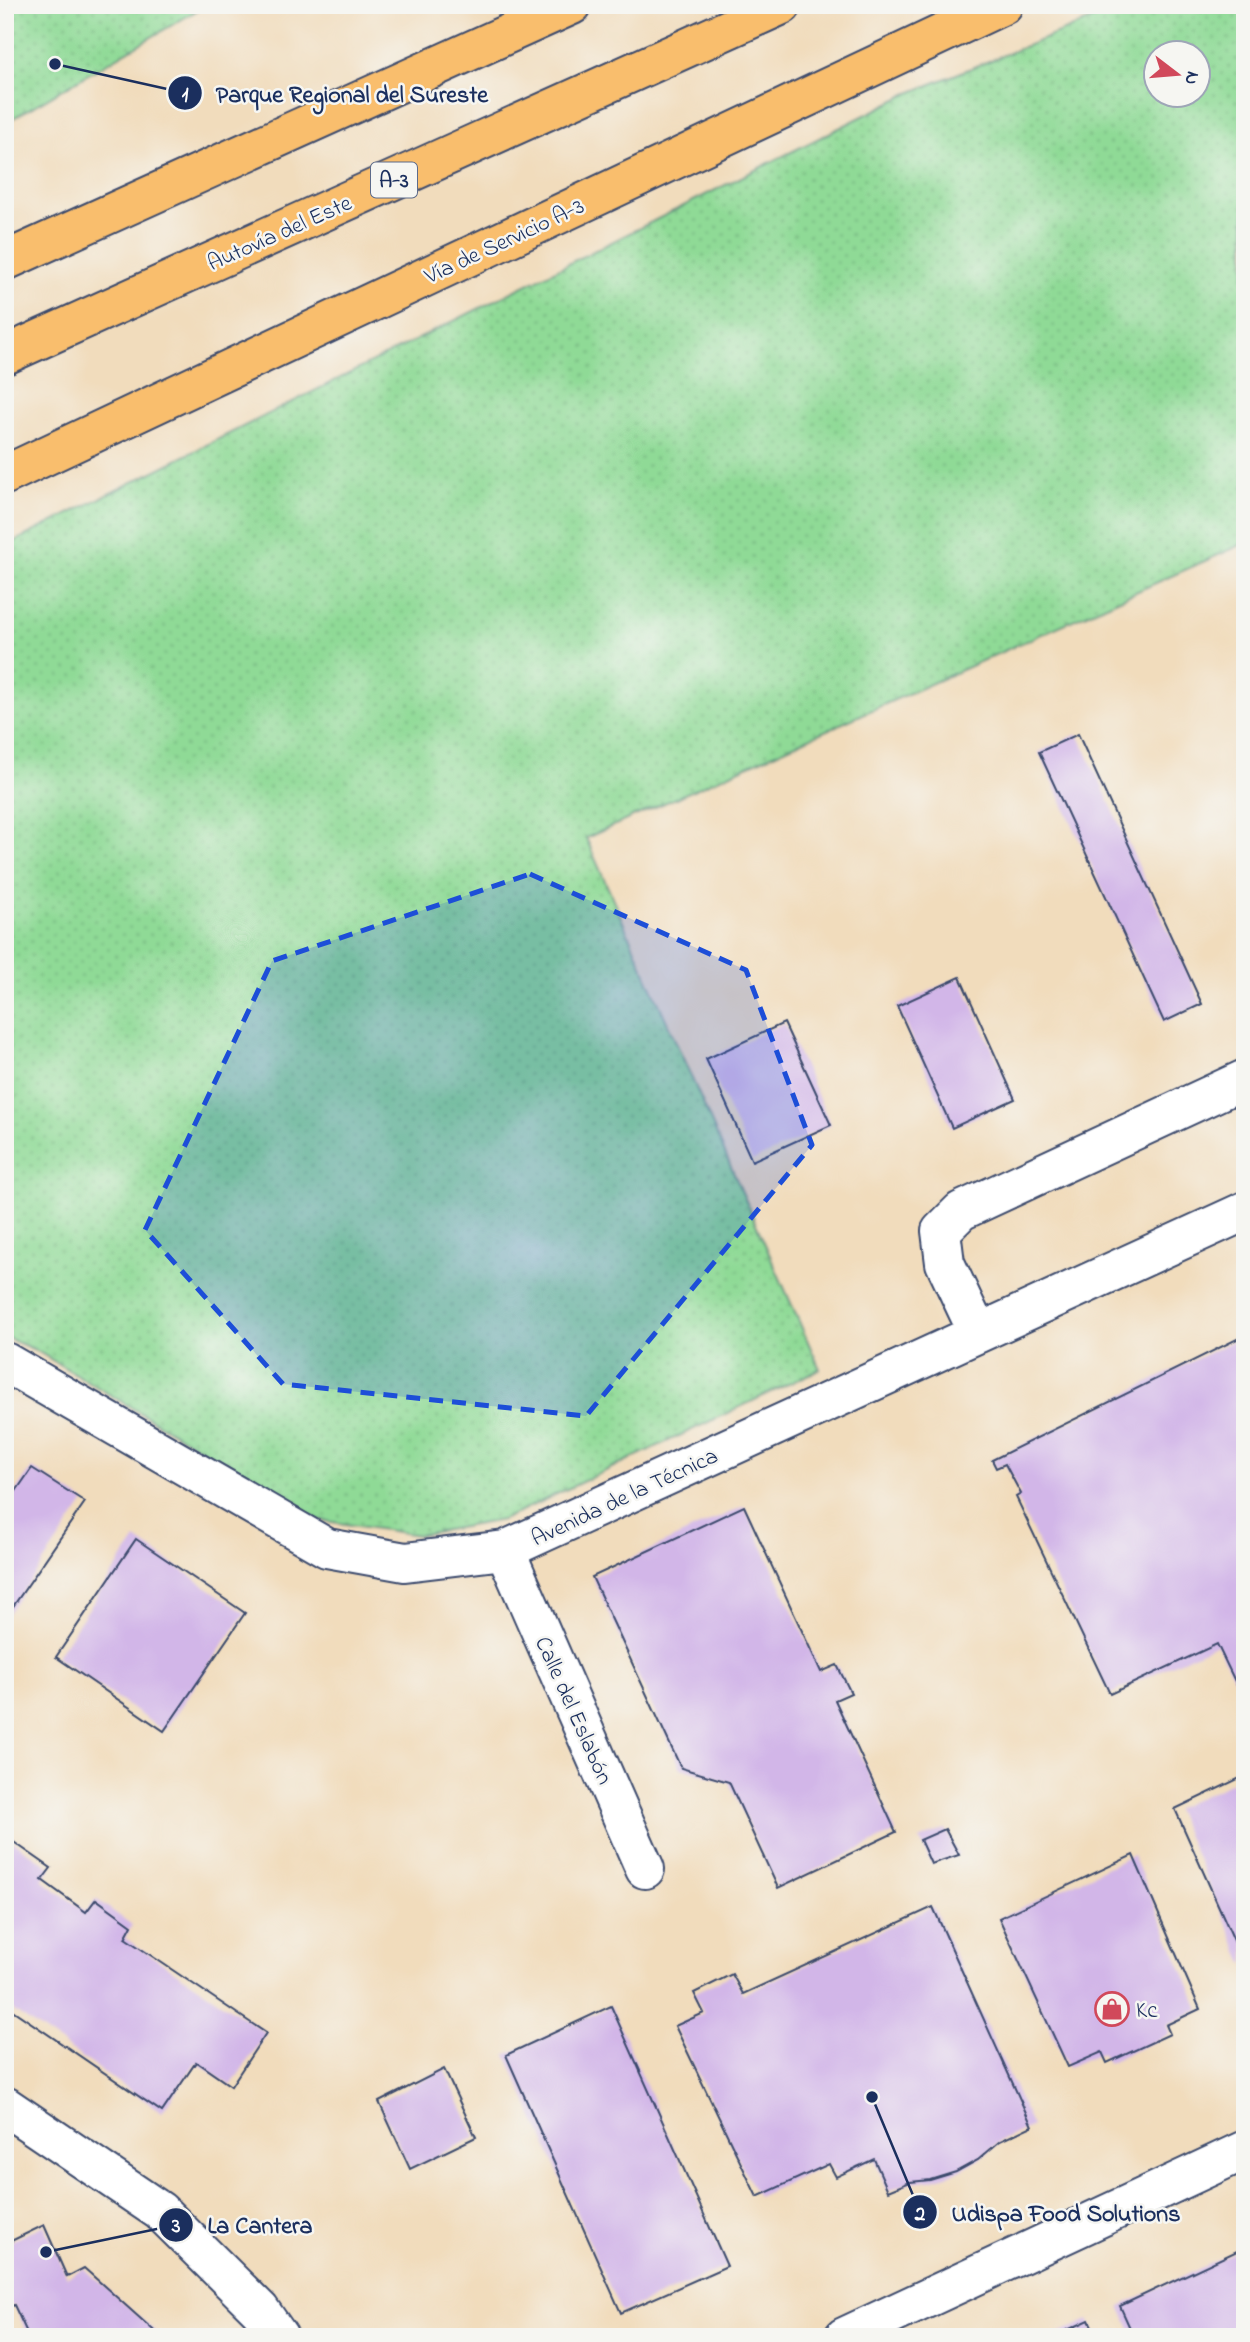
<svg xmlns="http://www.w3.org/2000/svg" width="1250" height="2342" viewBox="0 0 1250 2342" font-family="'Indie Flower',sans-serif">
	<defs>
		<pattern id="grass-dots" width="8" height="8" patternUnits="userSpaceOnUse" patternTransform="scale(1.75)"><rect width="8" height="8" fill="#8fda96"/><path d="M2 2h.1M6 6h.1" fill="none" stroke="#7bbb84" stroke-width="1.8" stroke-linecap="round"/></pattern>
	</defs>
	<rect width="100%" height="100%" fill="#f6f6f2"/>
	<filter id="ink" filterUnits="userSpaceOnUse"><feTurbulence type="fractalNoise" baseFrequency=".0143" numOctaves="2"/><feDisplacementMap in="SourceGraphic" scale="14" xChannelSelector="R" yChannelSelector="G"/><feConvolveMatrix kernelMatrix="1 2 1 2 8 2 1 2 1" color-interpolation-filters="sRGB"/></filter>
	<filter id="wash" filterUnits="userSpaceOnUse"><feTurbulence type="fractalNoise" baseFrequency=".00686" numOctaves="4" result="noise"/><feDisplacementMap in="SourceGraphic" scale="28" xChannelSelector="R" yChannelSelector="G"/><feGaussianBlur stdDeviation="1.57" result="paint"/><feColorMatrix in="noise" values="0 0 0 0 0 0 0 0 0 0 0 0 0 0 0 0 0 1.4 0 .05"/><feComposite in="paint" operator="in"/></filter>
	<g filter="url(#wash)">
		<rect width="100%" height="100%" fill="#f1dcbc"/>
		<path fill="url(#grass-dots)" stroke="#55847a" stroke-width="2" fill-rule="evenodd" d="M5,5H206L5,123Z
			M1128,5H1245V543L586,838L820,1369L502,1520L418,1535L319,1520L35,1350L5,1337V546L907,94ZM1156,52H1198V94H1156Z"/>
		<g id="blocks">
			<path fill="#d2b6e8" d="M1078,734L1202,1004L1164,1022L1039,752Z
				M960,977L1015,1099L952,1128L897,1006Z
				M784,1023L831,1125L752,1161L706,1059Z
				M1245,1335V1702L1217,1644L1110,1694L1016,1497L1021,1494L1005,1464L996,1468L992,1460Z
				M32,1468L85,1502L5,1618V1507Z
				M744,1506L821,1672L837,1665L851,1693L835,1700L896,1832L778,1888L729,1782L681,1768L592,1577Z
				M136,1539L245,1613L164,1731L56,1657Z
				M1242,1777L1245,1784V1965L1175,1809Z
				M945,1829L959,1855L931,1864L920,1840Z
				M5,1836L51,1868L42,1880L86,1912L96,1899L132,1925L125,1938L266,2033L231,2086L196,2062L162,2112L5,2005Z
				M1133,1855L1200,2009L1166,2025L1170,2034L1107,2063L1102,2052L1068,2067L999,1918Z
				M933,1907L1032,2126L1000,2141L978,2160L956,2172L930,2180L910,2182L888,2191L874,2159L836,2177L829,2164L757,2197L675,2026L704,2013L694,1993L732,1974L743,1994Z
				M611,2006L727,2266L621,2313L506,2055Z
				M444,2069L476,2137L410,2169L379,2102Z
				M44,2225L67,2277L84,2268L161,2337H29L14,2305L5,2308V2244Z
				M1239,2250L1245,2263V2337H1134L1120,2306Z
				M1089,2320L1097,2337H1052Z"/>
		</g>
	</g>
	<g filter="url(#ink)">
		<use href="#blocks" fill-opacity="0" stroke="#3b496c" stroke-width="2"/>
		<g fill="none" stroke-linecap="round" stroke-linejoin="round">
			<g stroke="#3b496c" stroke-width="42">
				<path id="minor" d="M978,1333L945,1263L941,1231L961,1211L1245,1079
					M5,1362L327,1548L405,1562L505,1550L1245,1211
					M505,1550L645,1869
					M5,2106L160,2211L260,2310L279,2337
					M844,2337L1245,2150"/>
			</g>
			<g stroke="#3b496c" stroke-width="42">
				<path id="major" d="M5,475L1003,5"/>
			</g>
			<g stroke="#3b496c" stroke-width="42">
				<path id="highway" d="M5,261L572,5
					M5,355L782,5"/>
			</g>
			<use href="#minor" stroke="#fff" stroke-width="38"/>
			<use href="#major" stroke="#f9be6d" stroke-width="38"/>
			<use href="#highway" stroke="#f9be6d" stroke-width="38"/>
		</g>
	</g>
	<path fill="#1d4ed8" fill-opacity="0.2" stroke="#1d4ed8" stroke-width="5" stroke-dasharray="14 9" stroke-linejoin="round" d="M530,874L746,970L812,1145L586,1416L283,1384L145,1230L272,961Z"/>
	<defs>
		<g id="shop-ring" transform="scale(1.75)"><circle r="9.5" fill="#f6f6f2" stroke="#d1495b" stroke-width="1.5"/><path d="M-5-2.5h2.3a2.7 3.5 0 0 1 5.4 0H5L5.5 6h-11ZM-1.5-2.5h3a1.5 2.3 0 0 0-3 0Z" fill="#d1495b"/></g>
	</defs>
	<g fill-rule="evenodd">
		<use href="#shop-ring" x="1112" y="2009"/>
	</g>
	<g text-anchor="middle" stroke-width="5" stroke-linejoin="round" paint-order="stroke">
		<rect fill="#f6f6f2" stroke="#5d6b8a" stroke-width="2" x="371" y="162.5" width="46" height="35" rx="5"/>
		<g font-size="21" font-weight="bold" fill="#1b2f5e">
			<text x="394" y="187">A-3</text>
		</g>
		<g font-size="23" fill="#1b2f5e" stroke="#f6f6f2">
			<text transform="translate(279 232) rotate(-24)" y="8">Autovía del Este</text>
			<text transform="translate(504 240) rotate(-25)" y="8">Vía de Servicio A-3</text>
			<text transform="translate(624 1496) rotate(-25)" y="8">Avenida de la Técnica</text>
			<text transform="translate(575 1710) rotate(66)" y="8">Calle del Eslabón</text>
		</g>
		<g font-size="23" fill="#1b2f5e" stroke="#f6f6f2" text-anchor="start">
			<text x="1136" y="2017">Kc</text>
		</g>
	</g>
	<path fill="none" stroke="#1b2f5e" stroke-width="2.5" d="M55 64L185 93M872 2097L920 2212M46 2252L176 2225"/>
	<g fill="#1b2f5e" stroke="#f6f6f2" stroke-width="2.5">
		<circle cx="55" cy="64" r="7"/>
		<circle cx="872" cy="2097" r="7"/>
		<circle cx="46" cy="2252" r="7"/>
		<circle cx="185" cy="93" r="18"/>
		<circle cx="920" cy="2212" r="18"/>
		<circle cx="176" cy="2225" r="18"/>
	</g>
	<g font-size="21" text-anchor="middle" font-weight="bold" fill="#fff">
		<text x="185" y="101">1</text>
		<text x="920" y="2220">2</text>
		<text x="176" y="2232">3</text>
	</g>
	<g font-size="24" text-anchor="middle" font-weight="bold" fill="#1b2f5e" stroke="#f6f6f2" stroke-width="5" stroke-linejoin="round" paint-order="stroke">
		<text x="352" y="102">Parque Regional del Sureste</text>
		<text x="1066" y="2221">Udispa Food Solutions</text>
		<text x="260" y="2233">La Cantera</text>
	</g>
	<rect width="1250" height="2342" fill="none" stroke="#f6f6f2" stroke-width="28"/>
	<g transform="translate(1177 74) rotate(106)"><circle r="33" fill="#f6f6f2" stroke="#9ea6b7" stroke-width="2"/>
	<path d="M0-5L12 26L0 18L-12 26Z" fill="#d1495b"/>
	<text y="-10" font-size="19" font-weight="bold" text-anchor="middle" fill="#1b2f5e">N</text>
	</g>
</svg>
